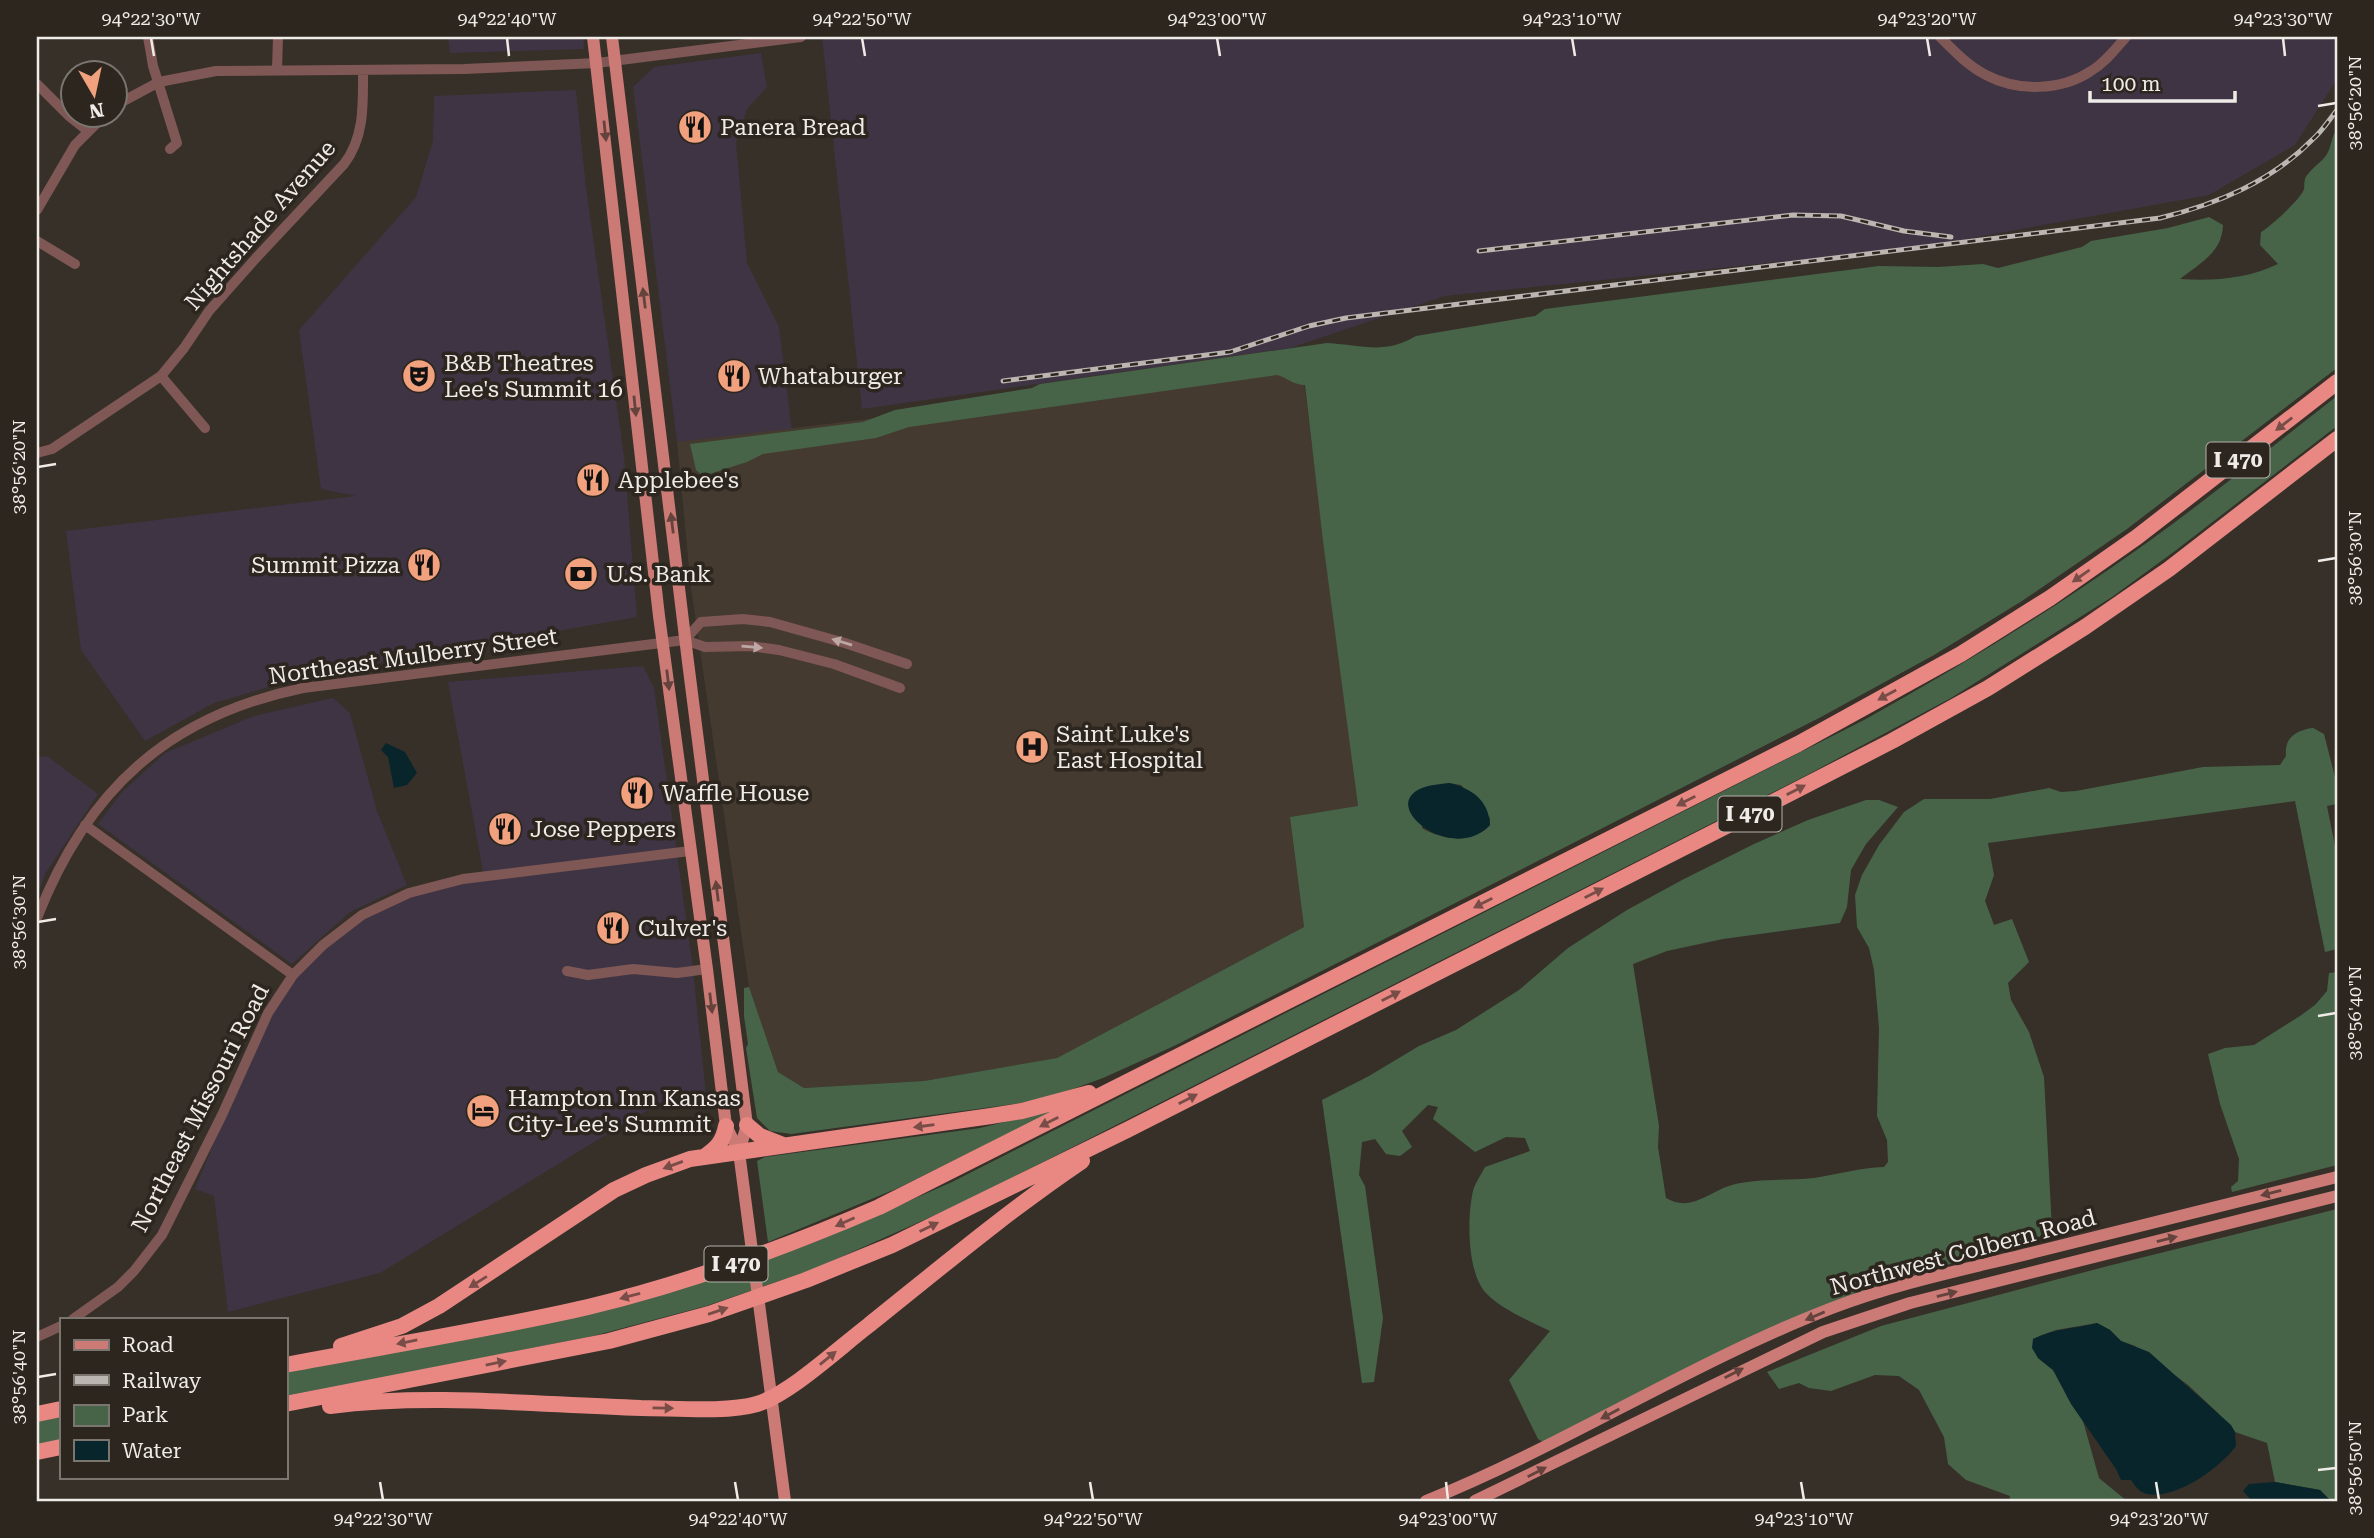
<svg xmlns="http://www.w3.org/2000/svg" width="2374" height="1538" viewBox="0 0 2374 1538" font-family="'Roboto Serif',serif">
	<rect width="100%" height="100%" fill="#363029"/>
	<path fill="#3e3444" d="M448,37H583L584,49L450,53Z
		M822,37H2337V79L2295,145L2209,195L1916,248L1445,296L1290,348L862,409Z
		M761,53L767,87L747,109L736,142L747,263L779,327L792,431L677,442L633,87L654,67Z
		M576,90L586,188L624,456L637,617L383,662L286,682L214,703L145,741L81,650L66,531L356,496L321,489L299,330L416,197L433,141L434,96Z
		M643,666L654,688L692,961L706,1094L665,1091V1101L625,1123L380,1273L228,1312L214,1196L195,1189L253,1047L293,975L362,915L408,889L484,877L448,682Z
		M333,698L350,713L377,811L407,885L350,912L292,964L98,824L122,792L165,753L254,716Z
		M47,756L98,794L45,874L37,897V757Z"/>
	<path fill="#443a2f" d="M1302,367L1358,807L1290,817L1304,927L1057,1058L924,1081L804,1088L778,1072L749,987L691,588L677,442Z"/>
	<path fill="#476448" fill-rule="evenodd" d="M2337,129V368L2127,529L2022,601L1934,655L1821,717L1174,1046L1103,1078L1059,1094L1021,1103L791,1134L770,1131L757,1118L746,1048L748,1044L744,1016V988L749,987L778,1072L804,1088L924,1081L1057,1058L1304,927L1290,817L1358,806L1323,541L1305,385C1293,385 1288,378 1277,375L909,427L876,438L763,454L747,462L703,476L696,470L690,444L863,422L895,410L1032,388L1040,384L1327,343C1362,345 1384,355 1416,336L1535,316L1545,309L1879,266L1938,267L1983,264L1998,268L2082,247L2091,241L2168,228L2209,217L2223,225C2222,253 2200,263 2180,279C2214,281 2247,279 2278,264L2260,245L2261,232C2270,227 2302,198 2304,189C2305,184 2303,179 2308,174C2314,166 2322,162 2327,154C2332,145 2331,137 2337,129ZM1449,783L1461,785L1490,818V825C1473,844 1442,840 1422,828L1423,788Z
		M2337,396V426L2175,551L2112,597L1951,698L1805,776L962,1203L814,1269L706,1306L593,1336L285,1397V1372L691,1285L818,1241L952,1182L1866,719C1957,668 2046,614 2131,554C2202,504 2269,449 2337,396Z
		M2313,728L2324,734L2337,785V804L2327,806L2337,856V949L2325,952L2295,801L1988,843L1994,875L1985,901L1994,925L2012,919L2029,962L2008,983L2011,1000L2029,1032L2044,1077L2052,1230L2039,1237L1867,1289L1797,1318L1543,1442L1538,1439L1509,1380L1550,1331C1531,1322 1499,1308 1485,1292C1467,1271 1467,1217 1473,1191C1475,1183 1481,1175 1485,1167L1530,1151L1525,1138L1506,1137L1475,1152L1433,1119L1438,1107L1428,1105L1402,1131L1412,1147L1400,1156L1386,1154L1375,1139L1362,1142L1359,1175L1365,1186L1383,1318L1374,1382L1362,1383L1322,1100L1369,1076L1419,1046L1456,1030L1519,990L1568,948L1627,910L1682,880L1754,844L1808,820L1866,800H1879L1898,807L1866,844L1851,870L1847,907L1840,923L1723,939L1667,951L1633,964L1659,1126L1658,1147L1666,1198C1691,1213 1710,1191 1732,1185C1758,1178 1787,1181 1814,1178C1838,1174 1860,1168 1884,1167L1888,1162L1887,1140L1877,1116L1879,1028L1874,970L1869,948L1857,927L1855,895L1862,875L1879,845L1904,812L1924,799H1990L2049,788L2061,792L2076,791L2203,767L2280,765L2286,756C2284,738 2296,730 2313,728Z
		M2337,972V1165L2232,1192L2231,1187L2238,1181L2239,1159L2220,1104L2208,1054L2225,1048L2254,1045L2300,1016L2315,1005L2327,991L2329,973Z
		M1050,1111L1052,1112L898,1188L768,1242L757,1161L765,1157L980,1128Z
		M2337,1209V1501H2331L2320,1490L2275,1482L2267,1443L2235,1432L2218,1413L2188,1385L2135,1346L2121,1341L2110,1330L2097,1323L2056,1330L2033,1339L2038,1358L2053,1370L2083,1421L2099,1478L2127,1501H2009L2010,1496L1966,1480L1948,1464L1944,1437L1919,1390L1899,1376L1875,1375L1831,1391L1809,1388L1799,1383L1779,1389L1767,1372L1881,1326L2108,1266Z
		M61,1415V1441L37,1445V1420Z"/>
	<path fill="#08252b" d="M386,743L405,752L417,773L407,785L394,788L388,757L381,750Z
		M1449,783C1471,788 1489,800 1490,825C1453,865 1377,806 1422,788C1430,785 1441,784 1449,783Z
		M2097,1323L2110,1330L2121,1341L2149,1352L2231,1425L2235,1432L2236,1446C2220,1468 2175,1500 2147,1494C2139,1492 2135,1486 2131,1480H2121L2116,1469L2071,1404L2053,1370L2038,1358L2032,1348L2033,1339C2054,1328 2075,1329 2097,1323Z
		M2275,1482L2320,1490L2331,1501H2252L2243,1491L2249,1484Z"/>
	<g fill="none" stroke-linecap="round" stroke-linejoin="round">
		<path stroke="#7f5754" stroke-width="10" d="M148,37L153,66L177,143L170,149
			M1940,37C1954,51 1968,66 1986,75C2018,92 2061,91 2091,71C2105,63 2115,49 2126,37
			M277,70L278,37
			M37,84L69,116L88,131
			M116,105L159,82L216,71L464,69L597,63L801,37
			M37,210L75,145L104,116
			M37,241L75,264
			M161,376L205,428
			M37,453L52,449L161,376L184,348L209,311L256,258L344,164C365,137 363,103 363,70
			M685,640L701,622L743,619L770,622L845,643L907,664
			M85,825L293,975
			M37,918C87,790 168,716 303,688L685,640L705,647L750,646L779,650L834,664L900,688
			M567,971L588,975L633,969L677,973L707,969
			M73,1319L118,1287L134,1271L162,1235L222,1115L268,1013L293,975L323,945L362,915L409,893L463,879L690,851
			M37,1337L61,1326"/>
		<path stroke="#cb7a76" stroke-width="12" d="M593,37L659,616L707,969L726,1126L739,1152L785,1501
			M612,37L688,662L747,1125L739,1152
			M1426,1501C1565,1445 1692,1362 1832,1308C1897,1283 1967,1269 2035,1252C2136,1227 2237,1202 2337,1177
			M1475,1501L1823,1332L1910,1303L2337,1196"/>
		<path stroke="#e98883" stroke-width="16" d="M747,1125L760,1136L783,1145
			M704,1157C717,1148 723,1142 726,1126
			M341,1346L402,1326L439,1306L614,1190L646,1175L690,1159L991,1116L1022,1111L1089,1093
			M285,1365C386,1346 488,1330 588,1307C688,1283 784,1248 879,1207L1798,744L1961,654L2050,598L2137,537L2337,382
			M285,1404L609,1341L709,1314L806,1280L892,1245L1127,1130L1738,820L1892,741L1988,688L2085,627L2169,569L2337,439
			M330,1406C433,1393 537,1405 641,1408C673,1408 726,1413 757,1404C790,1394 840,1347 869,1325C939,1269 1008,1211 1082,1161
			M37,1414L61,1409
			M37,1452L61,1447"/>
		<g stroke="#bbb6b1" stroke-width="5">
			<path id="rail" d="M1479,251L1793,215L1841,216L1904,231L1951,237
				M1003,381L1230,352L1309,326L1346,318L2160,218C2217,204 2271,182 2313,139C2322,131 2329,120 2337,110"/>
		</g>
		<use href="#rail" stroke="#2c261f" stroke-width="2.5" stroke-dasharray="8" stroke-linecap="butt"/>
	</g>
	<defs><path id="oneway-solid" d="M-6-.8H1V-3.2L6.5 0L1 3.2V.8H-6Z" transform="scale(1.75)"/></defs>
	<g fill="#64433d">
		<use href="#oneway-solid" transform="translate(605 131) rotate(84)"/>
		<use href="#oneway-solid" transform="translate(644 298) rotate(-97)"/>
		<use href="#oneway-solid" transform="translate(635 406) rotate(84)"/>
		<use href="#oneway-solid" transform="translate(672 523) rotate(-97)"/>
		<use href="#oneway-solid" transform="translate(668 680) rotate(83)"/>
		<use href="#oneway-solid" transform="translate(717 891) rotate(-97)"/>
		<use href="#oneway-solid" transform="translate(711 1003) rotate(83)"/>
		<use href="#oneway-solid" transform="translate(2271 1193) rotate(166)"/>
		<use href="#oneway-solid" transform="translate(2167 1239) rotate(-14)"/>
		<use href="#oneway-solid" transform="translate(1947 1294) rotate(-14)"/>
		<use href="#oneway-solid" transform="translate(1815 1316) rotate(157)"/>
		<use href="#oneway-solid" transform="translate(1734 1373) rotate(-27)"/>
		<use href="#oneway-solid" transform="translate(1610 1414) rotate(152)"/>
		<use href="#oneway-solid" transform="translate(1537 1472) rotate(-27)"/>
	</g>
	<g fill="#784d47">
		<use href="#oneway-solid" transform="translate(2284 424) rotate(142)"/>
		<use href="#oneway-solid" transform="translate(2081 576) rotate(145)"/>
		<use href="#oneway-solid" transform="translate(1887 695) rotate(151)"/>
		<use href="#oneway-solid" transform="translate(1796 790) rotate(-27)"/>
		<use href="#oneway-solid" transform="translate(1686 801) rotate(153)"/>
		<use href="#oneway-solid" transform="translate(1594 893) rotate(-27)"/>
		<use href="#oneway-solid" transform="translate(1483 903) rotate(153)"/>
		<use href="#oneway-solid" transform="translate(1391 996) rotate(-27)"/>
		<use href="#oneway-solid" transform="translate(1188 1099) rotate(-27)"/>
		<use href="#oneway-solid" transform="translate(1049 1122) rotate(153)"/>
		<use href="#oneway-solid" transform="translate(924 1126) rotate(172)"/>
		<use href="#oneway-solid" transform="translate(673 1165) rotate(160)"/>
		<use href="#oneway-solid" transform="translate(845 1222) rotate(156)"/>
		<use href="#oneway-solid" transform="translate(929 1227) rotate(-26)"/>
		<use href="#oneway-solid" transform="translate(478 1282) rotate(148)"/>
		<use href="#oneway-solid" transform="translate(630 1296) rotate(165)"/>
		<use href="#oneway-solid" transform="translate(718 1311) rotate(-19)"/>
		<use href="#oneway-solid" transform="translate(407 1342) rotate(169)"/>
		<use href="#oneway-solid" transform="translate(828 1358) rotate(-39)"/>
		<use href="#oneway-solid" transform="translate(496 1363) rotate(-11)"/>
		<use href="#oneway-solid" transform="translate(663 1408) rotate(1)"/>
	</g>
	<g fill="#bda8a5">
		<use href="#oneway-solid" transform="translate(842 642) rotate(-163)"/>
		<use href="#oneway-solid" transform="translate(752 647) rotate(5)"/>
	</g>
	<path fill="none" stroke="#efebe7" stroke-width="2.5" d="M151,38L154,56M507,38L509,56M862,38L865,56M1217,38L1220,56M1572,38L1575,56M1927,38L1930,56M2283,38L2285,56M2318,106L2336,103M38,467L56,464M2318,561L2336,558M38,922L56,919M2318,1016L2336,1013M38,1377L56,1374M2318,1470L2336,1468M380,1482L383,1500M735,1482L738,1500M1090,1482L1093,1500M1446,1482L1448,1500M1801,1482L1804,1500M2156,1482L2159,1500"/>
	<defs>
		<g id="restaurant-disc" transform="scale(1.75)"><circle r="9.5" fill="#f2a17e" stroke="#2c261f"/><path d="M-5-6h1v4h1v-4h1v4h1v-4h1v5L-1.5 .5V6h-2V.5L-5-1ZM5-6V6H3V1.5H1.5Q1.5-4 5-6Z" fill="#111"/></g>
		<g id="theatre-disc" transform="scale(1.75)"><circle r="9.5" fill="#f2a17e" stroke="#2c261f"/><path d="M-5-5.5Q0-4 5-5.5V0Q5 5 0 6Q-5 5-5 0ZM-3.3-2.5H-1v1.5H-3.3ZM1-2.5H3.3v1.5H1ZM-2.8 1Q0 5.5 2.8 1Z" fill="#111"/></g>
		<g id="bank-disc" transform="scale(1.75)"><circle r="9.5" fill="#f2a17e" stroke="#2c261f"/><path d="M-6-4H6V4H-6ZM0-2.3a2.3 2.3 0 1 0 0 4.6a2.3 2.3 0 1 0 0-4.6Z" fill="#111"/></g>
		<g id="hospital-disc" transform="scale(1.75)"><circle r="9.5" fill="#f2a17e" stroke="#2c261f"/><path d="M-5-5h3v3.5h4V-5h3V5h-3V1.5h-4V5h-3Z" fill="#111"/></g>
		<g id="hotel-disc" transform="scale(1.75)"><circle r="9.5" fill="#f2a17e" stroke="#2c261f"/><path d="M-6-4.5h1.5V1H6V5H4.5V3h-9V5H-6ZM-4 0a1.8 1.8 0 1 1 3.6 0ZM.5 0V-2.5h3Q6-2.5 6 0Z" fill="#111"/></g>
	</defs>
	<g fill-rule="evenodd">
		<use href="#restaurant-disc" x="695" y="127"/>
		<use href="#theatre-disc" x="419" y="376"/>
		<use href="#restaurant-disc" x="734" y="376"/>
		<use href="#restaurant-disc" x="593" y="480"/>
		<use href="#restaurant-disc" x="424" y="565"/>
		<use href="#bank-disc" x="581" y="574"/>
		<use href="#hospital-disc" x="1032" y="747"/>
		<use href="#restaurant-disc" x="637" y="793"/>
		<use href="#restaurant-disc" x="505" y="829"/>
		<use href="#restaurant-disc" x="613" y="928"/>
		<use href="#hotel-disc" x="483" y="1111"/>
	</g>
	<g text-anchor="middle" stroke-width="7" stroke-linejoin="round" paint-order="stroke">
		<g fill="#2c261f" stroke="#b4b0ab" stroke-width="2">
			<rect x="2206.5" y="442.5" width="63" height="35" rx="5"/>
			<rect x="1718.5" y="796.5" width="63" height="35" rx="5"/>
			<rect x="704.5" y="1246.5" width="63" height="35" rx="5"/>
		</g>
		<g font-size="21" font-weight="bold" fill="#efebe7">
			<text x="2238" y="467">I 470</text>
			<text x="1750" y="821">I 470</text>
			<text x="736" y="1271">I 470</text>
		</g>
		<g font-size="23" fill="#efebe7" stroke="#2c261f" text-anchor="start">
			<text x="720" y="135">Panera Bread</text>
			<text x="444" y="371">B&amp;B Theatres<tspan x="444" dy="26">Lee's Summit 16</tspan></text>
			<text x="758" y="384">Whataburger</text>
			<text x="618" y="488">Applebee's</text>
			<text x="400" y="573" text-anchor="end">Summit Pizza</text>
			<text x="606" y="582">U.S. Bank</text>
			<text x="1056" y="742">Saint Luke's<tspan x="1056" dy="26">East Hospital</tspan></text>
			<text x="662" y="801">Waffle House</text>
			<text x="530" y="837">Jose Peppers</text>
			<text x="638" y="936">Culver's</text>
			<text x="508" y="1106">Hampton Inn Kansas<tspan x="508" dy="26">City-Lee's Summit</tspan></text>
		</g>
		<g font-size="23" fill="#efebe7" stroke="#2c261f">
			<text transform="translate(260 225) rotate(-49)" y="8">Nightshade Avenue</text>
			<text transform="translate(413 656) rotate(-8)" y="8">Northeast Mulberry Street</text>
			<text transform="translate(200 1108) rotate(-63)" y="8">Northeast Missouri Road</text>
			<text transform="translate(1963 1252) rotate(-15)" y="8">Northwest Colbern Road</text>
		</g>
	</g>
	<rect width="2374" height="1538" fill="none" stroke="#2c261f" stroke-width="77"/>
	<rect x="60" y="1318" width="228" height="161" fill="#2c261f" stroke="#7a756f" stroke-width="2"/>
	<rect x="74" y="1340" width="35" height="10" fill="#cb7a76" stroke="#7a756f" stroke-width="2"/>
	<text x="122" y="1352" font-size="21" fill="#efebe7">Road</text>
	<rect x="74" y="1375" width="35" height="10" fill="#bbb6b1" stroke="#7a756f" stroke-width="2"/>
	<text x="122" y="1388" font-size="21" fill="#efebe7">Railway</text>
	<rect x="74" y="1405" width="35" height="21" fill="#476448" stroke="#7a756f" stroke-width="2"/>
	<text x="122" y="1422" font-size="21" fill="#efebe7">Park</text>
	<rect x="74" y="1440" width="35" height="21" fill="#08252b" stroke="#7a756f" stroke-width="2"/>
	<text x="122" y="1458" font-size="21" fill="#efebe7">Water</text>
	<g transform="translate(94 94) rotate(171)"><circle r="33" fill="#2c261f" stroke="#7a756f" stroke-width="2"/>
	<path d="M0-5L12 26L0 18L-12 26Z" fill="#f2a17e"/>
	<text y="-10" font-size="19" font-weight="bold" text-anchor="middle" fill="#efebe7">N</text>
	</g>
	<path d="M2090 91v10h145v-10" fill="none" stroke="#efebe7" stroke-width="3.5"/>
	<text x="2101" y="91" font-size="21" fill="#efebe7" stroke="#2c261f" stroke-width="5" paint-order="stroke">100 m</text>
	<rect x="38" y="38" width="2298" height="1462" fill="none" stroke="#efebe7" stroke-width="2.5"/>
	<g font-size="18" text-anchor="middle" fill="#efebe7">
		<text x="151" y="25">94°22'30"W</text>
		<text x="507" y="25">94°22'40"W</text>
		<text x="862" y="25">94°22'50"W</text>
		<text x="1217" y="25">94°23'00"W</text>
		<text x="1572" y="25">94°23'10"W</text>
		<text x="1927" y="25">94°23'20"W</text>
		<text x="2283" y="25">94°23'30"W</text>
		<text transform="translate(2355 103) rotate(-90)" y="6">38°56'20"N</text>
		<text transform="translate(19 467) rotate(-90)" y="6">38°56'20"N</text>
		<text transform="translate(2355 558) rotate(-90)" y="6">38°56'30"N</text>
		<text transform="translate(19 922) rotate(-90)" y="6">38°56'30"N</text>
		<text transform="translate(2355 1013) rotate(-90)" y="6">38°56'40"N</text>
		<text transform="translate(19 1377) rotate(-90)" y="6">38°56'40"N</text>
		<text transform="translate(2355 1468) rotate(-90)" y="6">38°56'50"N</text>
		<text x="383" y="1525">94°22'30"W</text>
		<text x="738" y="1525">94°22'40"W</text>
		<text x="1093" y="1525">94°22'50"W</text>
		<text x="1448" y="1525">94°23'00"W</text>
		<text x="1804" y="1525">94°23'10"W</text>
		<text x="2159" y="1525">94°23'20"W</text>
	</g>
</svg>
